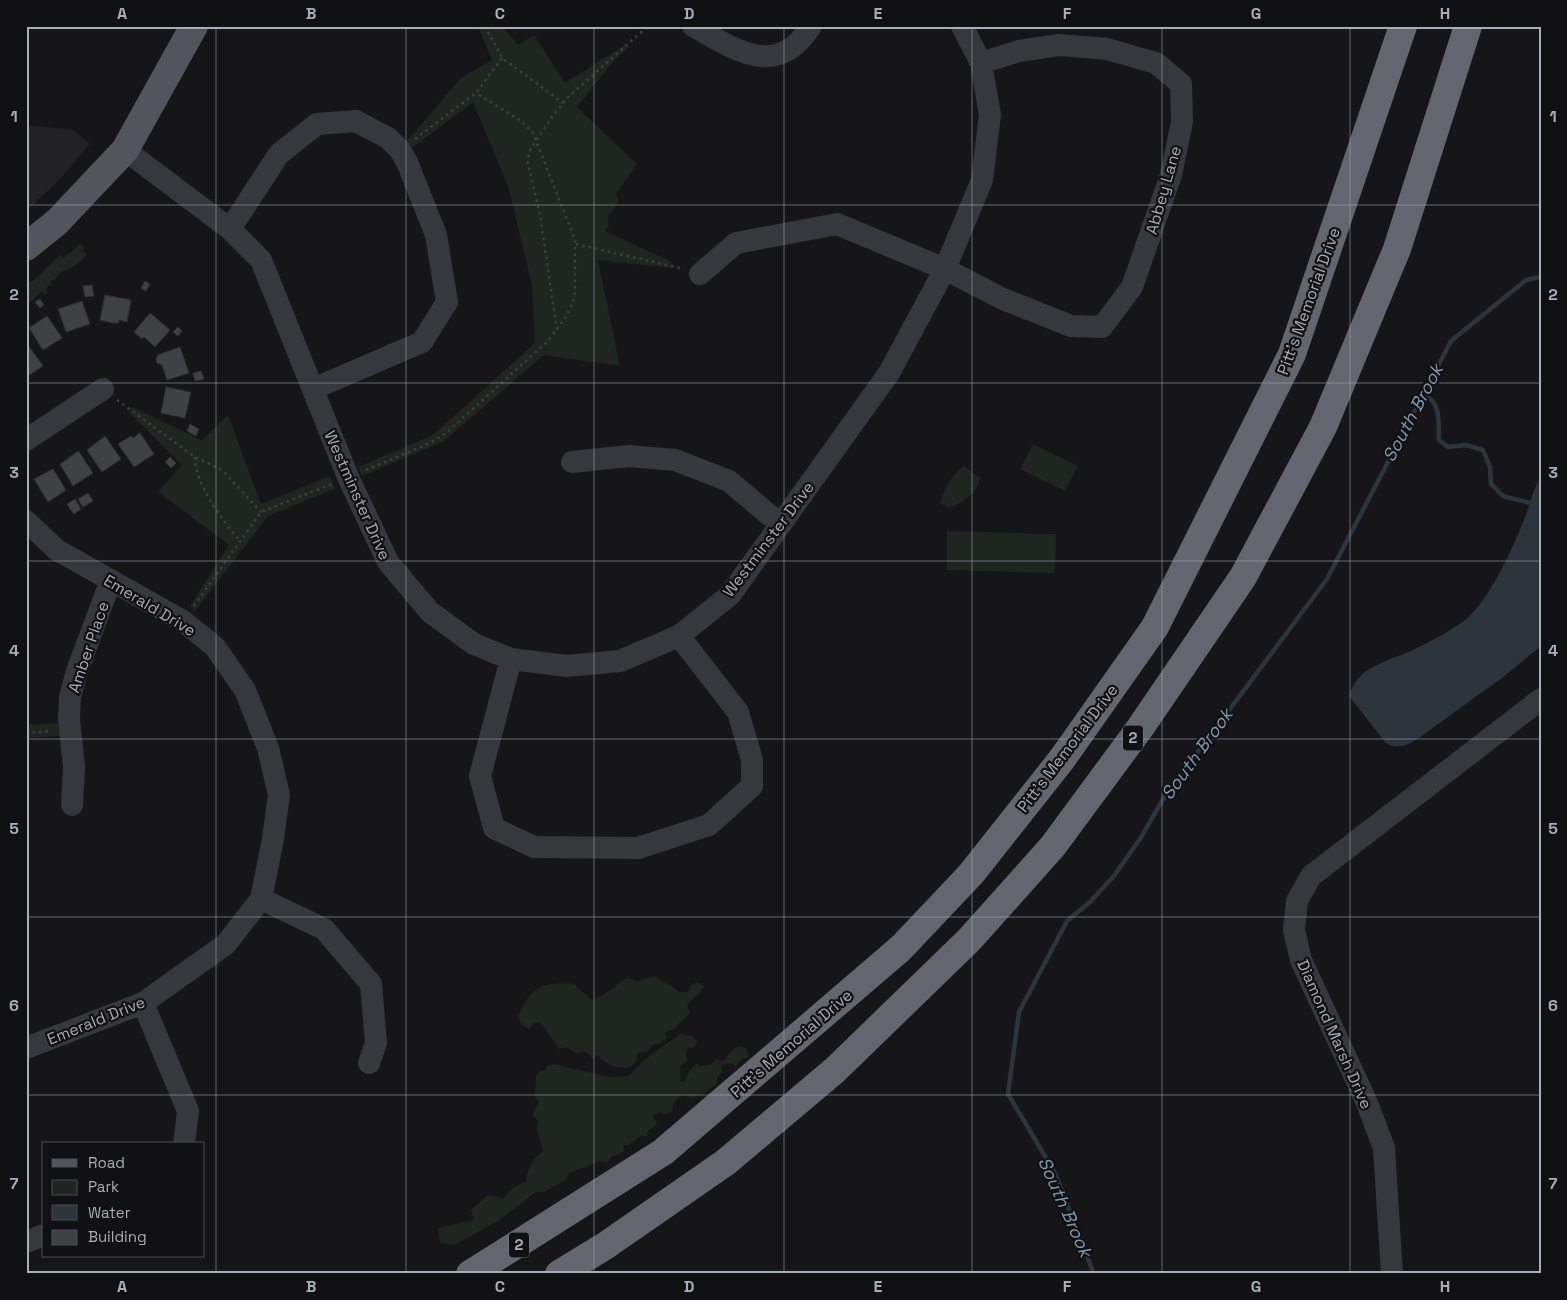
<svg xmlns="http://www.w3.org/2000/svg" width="1567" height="1300" viewBox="0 0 1567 1300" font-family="'Space Grotesk',sans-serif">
	<rect width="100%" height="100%" fill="#161618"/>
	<path fill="#222225" d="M26,125L73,130L90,144L57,182L26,211Z"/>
	<path fill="#1e261f" d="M478,26H502L518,45L534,35L565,83L626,44L629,47L611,64L577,107L637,164L616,194L619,201L608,217L609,226L605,231L672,262L671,268L598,260L620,366L544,355L444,441L362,476L358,467L433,435L535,343L532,285L508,186L473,102L412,148L407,141L461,78L492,60Z
		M80,244L84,248L83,251L87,254C81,262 71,270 61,272L57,278L50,282L53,286L49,285L46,289L48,292L45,294L41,292L26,306V282L33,281L60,255L64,258Z
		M132,407L202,440L228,415L261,504L330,476L335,489L268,516L195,611L190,606L229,545L158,492L182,465L129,412Z
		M1033,444L1078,466L1065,491L1020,469Z
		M964,466L980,478C978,493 962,503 949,508L940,503C943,490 953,473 964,466Z
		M947,531L1056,534L1055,573L947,570Z
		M58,723L60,736L26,738V725Z
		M654,976C663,983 672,984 679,992H688L691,985L697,982L704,986C700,995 692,997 687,1006L690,1012C686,1019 679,1022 676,1028L664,1033L667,1038L658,1044H654L646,1052L637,1053V1060L631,1067C618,1070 606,1065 598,1055L592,1058L584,1050L578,1054L566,1047L559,1049L541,1023H534L529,1029L522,1025L518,1016C532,986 541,982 574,984L592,1000C606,996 614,985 627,978L638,981Z
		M680,1034L692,1036L697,1041L695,1047L688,1048L686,1052L687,1061L680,1066L681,1082L685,1081L687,1075L696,1063L700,1066L710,1065L716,1059L723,1061C731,1055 732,1043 746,1048L749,1057L745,1059L743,1057L736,1066L731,1063L721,1065L722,1072L717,1078V1083L702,1095L698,1094L694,1098L683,1095C675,1100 673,1102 672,1112L664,1114L659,1112L653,1116L657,1124L648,1131L647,1137L642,1135L629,1145H624L623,1152L611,1157L608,1162L600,1161L569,1173L566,1180L544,1192H536L498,1221L454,1245L440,1243L438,1228L474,1220L471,1210L488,1195L504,1198L513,1188L526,1181C528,1167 532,1160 543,1151L537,1129L538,1121L532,1115L539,1102L535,1097L536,1076L540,1071H545L548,1065L554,1064L609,1077L629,1076L644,1060Z"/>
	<path fill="#2c353c" d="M1541,477V646L1503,677L1419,738C1407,745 1399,750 1386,743L1349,696C1356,668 1387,661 1411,651C1429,642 1447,633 1464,621C1490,601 1517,540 1528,509C1532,498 1534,487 1541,477Z"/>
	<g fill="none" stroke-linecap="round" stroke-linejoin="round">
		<path stroke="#2c353c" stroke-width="4.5" d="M1424,395C1442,403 1438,422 1439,440L1448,447L1466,445L1483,450L1490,467L1491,484L1503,496L1530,503
			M1094,1274L1055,1173L1008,1094L1019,1012L1067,921L1090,902L1113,877L1140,839L1165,796L1327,579L1451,341L1526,280L1541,277"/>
	</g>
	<path fill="#404145" stroke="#303034" d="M145,281L150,284L146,291L141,288Z
		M92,285L94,296L85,297L83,286Z
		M105,295L131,300L127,322L119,320L118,323H113L100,320Z
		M40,299L44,305L40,308L35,302Z
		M82,301L90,324L66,332L58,309Z
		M150,313L170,330L155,347L144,337L142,339L134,332Z
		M47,316L62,338L43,350L29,328Z
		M178,327L182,331L178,336L173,332Z
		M28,345L43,366L26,377V346Z
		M180,347L189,373L167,380L162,365L157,363L156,359L158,355Z
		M201,371L204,379L195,381L193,373Z
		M166,387L191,392L185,418L161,413Z
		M190,424L199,429L196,436L187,431Z
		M140,433L154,454L134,467L118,444L131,436L133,438Z
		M105,436L121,459L102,472L87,450Z
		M77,452H79L93,473L73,486L60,464Z
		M170,457L176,463L171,468L165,462Z
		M53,469L66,490L48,502L34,479Z
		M88,493L93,501L83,507L78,499Z
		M75,499L81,509L74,514L67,504Z"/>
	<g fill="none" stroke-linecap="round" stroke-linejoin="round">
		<path stroke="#3d3f44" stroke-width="2.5" stroke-dasharray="2.5 4" stroke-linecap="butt" d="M485,26L502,58L563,103
			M415,139L476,93L502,58
			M576,244L684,269
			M557,330L540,215L528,163L529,152L552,117L567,98L648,26
			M117,400L195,457L222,470L261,512
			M195,457C195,484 222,520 239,540
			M366,470L430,443L445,434L547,342L564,320L573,303L575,290V240L533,133L521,121L476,93
			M194,606L261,512L332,484
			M26,733L52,731"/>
		<path stroke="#37383d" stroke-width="22" d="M693,26C736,50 777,80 811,26
			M125,150L230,229L261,260L348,477L388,562L430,612L474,644L511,659L567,666L620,661L679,636L730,595L889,373L945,269L982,180L990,115L981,63L962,26
			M230,229L279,154L317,124L356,121L388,138L400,150L407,162L436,235L447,302L422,342L313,389
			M700,274L736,243L837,224L945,269L1003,299L1071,326L1102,327L1132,287L1171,175L1182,122L1181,84L1156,63L1107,49L1059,45L1019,51L981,63
			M26,440L103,389
			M572,462L629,456L675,460L729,481L780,524
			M26,521L57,550L183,621L215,647L245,690L268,748L279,795L273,839L261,899L226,944L143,1003L26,1048
			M511,659L480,776L494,828L534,847L638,848L709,825L752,786V760L738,712L679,636
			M72,805L74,767L69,719L70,697L77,671L111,580
			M261,899L324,929L371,984L376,1043L369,1063
			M143,1003L188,1111L184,1144
			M26,1242L44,1235
			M1392,1274L1384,1148L1367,1103L1301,960L1294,930L1297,901L1311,876L1541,699"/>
		<path stroke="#53555c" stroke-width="28" d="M26,247L57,222L125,150L194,26"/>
		<path stroke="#63666e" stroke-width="28" d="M470,1274L663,1152L901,948L971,874L1062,759L1155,627L1292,354L1403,26
			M559,1274L605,1246L726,1162L835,1070L969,940L1053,846L1140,728L1243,577L1323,427L1397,249L1468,26"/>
	</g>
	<path fill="none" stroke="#a8adb8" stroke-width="1" stroke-opacity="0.55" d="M216,26V1274M406,26V1274M594,26V1274M784,26V1274M972,26V1274M1162,26V1274M1350,26V1274M26,205H1541M26,383H1541M26,561H1541M26,739H1541M26,917H1541M26,1095H1541"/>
	<g text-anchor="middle" stroke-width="4.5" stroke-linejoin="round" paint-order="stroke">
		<g fill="#111113" stroke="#7b7e86" stroke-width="1">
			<rect x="1123" y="725.5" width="20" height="25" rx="4"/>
			<rect x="509" y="1232.5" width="20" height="25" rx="4"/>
		</g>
		<g font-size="15" font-weight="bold" fill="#a8adb8">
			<text x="1133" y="743">2</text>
			<text x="519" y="1250">2</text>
		</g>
		<g font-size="16" fill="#a8adb8" stroke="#111113">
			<text transform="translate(1163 190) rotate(-74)" y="6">Abbey Lane</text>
			<text transform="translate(1308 301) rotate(-70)" y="6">Pitt's Memorial Drive</text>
			<text transform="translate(358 495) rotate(66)" y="6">Westminster Drive</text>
			<text transform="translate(768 539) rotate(-53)" y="6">Westminster Drive</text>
			<text transform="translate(150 605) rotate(31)" y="6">Emerald Drive</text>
			<text transform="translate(88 647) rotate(-71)" y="6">Amber Place</text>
			<text transform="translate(1067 748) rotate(-53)" y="6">Pitt's Memorial Drive</text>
			<text transform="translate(96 1020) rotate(-22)" y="6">Emerald Drive</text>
			<text transform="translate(1335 1034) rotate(66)" y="6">Diamond Marsh Drive</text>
			<text transform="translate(791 1043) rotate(-41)" y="6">Pitt's Memorial Drive</text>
		</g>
		<g font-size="18" font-style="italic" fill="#7f9bb3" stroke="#111113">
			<text transform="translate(1413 413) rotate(-62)" y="6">South Brook</text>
			<text transform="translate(1197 754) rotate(-54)" y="6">South Brook</text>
			<text transform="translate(1065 1207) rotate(66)" y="6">South Brook</text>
		</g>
	</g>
	<rect width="1567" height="1300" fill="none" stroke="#111113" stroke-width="55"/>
	<rect x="42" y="1142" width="162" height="115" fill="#111113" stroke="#4d4f55"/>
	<rect x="52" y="1159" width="25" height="8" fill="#53555c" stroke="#4d4f55"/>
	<text x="88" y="1168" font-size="15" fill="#a8adb8">Road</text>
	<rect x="52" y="1180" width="25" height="15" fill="#1e261f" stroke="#4d4f55"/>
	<text x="88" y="1192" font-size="15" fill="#a8adb8">Park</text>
	<rect x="52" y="1205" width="25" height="15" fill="#2c353c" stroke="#4d4f55"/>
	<text x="88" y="1218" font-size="15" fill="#a8adb8">Water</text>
	<rect x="52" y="1230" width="25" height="15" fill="#404145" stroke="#4d4f55"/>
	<text x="88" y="1242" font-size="15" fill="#a8adb8">Building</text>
	<rect x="28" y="28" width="1512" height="1244" fill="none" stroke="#a8adb8" stroke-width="2"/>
	<g font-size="16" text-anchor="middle" font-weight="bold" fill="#a8adb8">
		<text x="122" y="19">A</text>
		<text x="311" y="19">B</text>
		<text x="500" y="19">C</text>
		<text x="689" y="19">D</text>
		<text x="878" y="19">E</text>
		<text x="1067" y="19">F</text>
		<text x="1256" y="19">G</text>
		<text x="1445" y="19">H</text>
		<text x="14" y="122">1</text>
		<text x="1553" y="122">1</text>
		<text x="14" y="300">2</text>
		<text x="1553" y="300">2</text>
		<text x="14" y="478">3</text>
		<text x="1553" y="478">3</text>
		<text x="14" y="656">4</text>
		<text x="1553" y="656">4</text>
		<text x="14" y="834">5</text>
		<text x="1553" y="834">5</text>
		<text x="14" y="1011">6</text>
		<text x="1553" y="1011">6</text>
		<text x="14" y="1189">7</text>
		<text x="1553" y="1189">7</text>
		<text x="122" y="1292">A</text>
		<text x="311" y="1292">B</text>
		<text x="500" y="1292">C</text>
		<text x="689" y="1292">D</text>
		<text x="878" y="1292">E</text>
		<text x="1067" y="1292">F</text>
		<text x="1256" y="1292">G</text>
		<text x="1445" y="1292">H</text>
	</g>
</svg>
